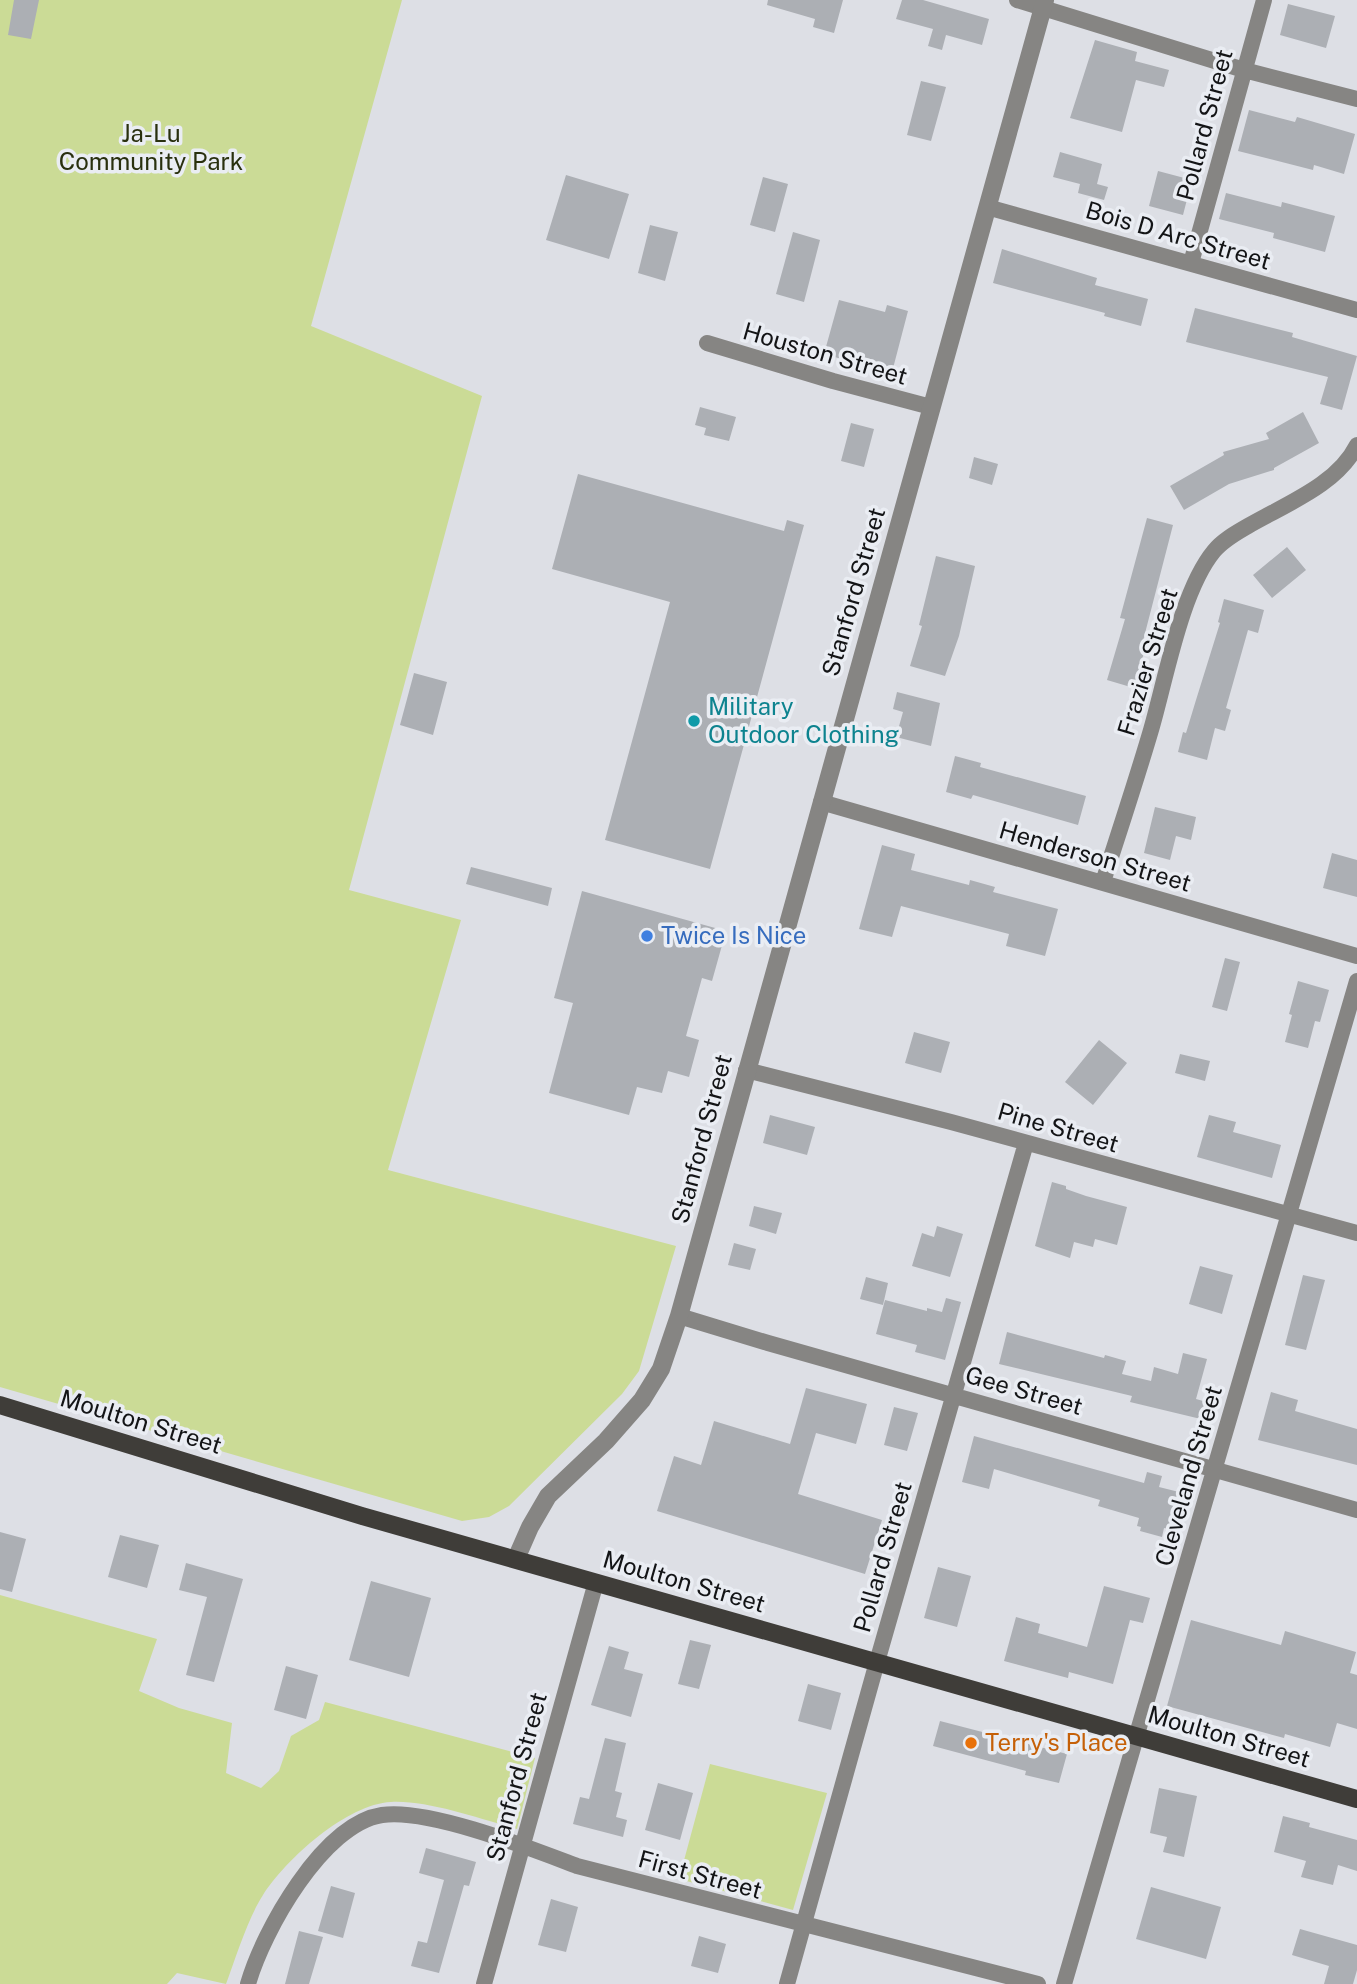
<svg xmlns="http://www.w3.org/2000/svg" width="1357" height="1984" viewBox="0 0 1357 1984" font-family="'Public Sans',sans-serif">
	<rect width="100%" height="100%" fill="#dddfe5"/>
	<path fill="#cbdb96" d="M0,0H402L311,326L482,396L349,890L461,920L388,1170L676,1246L639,1371L622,1394L509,1506L489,1517L462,1521L0,1387Z
		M0,1595L157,1639L139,1691L179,1708L232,1723L226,1773L261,1788L279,1771L291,1736L319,1720L325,1702L535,1758L517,1829C480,1819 428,1800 391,1802C347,1804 286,1859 263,1895C248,1918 236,1957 226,1984L177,1973L167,1984H0Z
		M710,1764L827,1793L793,1910L679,1879Z"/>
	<path fill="#acafb4" d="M14,0H39L31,39L8,35Z
		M768,0H843L834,33L813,27L815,19L767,5Z
		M902,0H923L989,19L982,45L946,35L942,50L928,46L933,29L896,19Z
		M1288,4L1335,16L1326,48L1280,35Z
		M1095,40L1137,52L1135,61L1169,70L1164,87L1136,80L1122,132L1070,118Z
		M921,81L946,87L931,141L907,135Z
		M1249,110L1295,122L1297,117L1355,134L1344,174L1314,165L1313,170L1238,151Z
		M1060,152L1102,164L1097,184L1108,187L1104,200L1078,193L1080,184L1053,177Z
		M1158,171L1192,180L1183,215L1149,206Z
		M566,175L629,194L609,259L546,240Z
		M763,177L788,184L775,232L750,225Z
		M1226,193L1281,207L1282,202L1335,216L1325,252L1273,238L1274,233L1219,219Z
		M650,225L678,232L665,281L638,273Z
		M793,232L820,240L804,302L776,294Z
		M1002,249L1097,278L1095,285L1148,299L1141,326L1104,316L1105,313L993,283Z
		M839,300L885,312L887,305L908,311L891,376L869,370L870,367L824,354Z
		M1195,308L1293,333L1292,337L1357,356L1342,410L1320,404L1328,377L1186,342Z
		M700,407L736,417L729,441L704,435L706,428L695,425Z
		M1303,412L1319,443L1274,468V470L1229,484L1184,510L1170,486L1224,455L1223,452L1269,439L1266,433Z
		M851,423L874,429L864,467L841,461Z
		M974,457L998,464L992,485L969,478Z
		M578,474L784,531L787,520L804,525L710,869L605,840L670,602L552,569Z
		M1147,518L1173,525L1143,641L1147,642L1134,688L1107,680L1125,619L1120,618Z
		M1287,547L1306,570L1272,598L1253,575Z
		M936,556L975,566L959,636L945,676L910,666L922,626L919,625Z
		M1224,599L1264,610L1258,633L1248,630L1226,708L1231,710L1225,731L1215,728L1207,760L1178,752L1183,732L1186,733L1196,700L1220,623L1218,622Z
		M414,673L447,682L433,735L400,725Z
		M897,692L940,703L931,746L896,737L903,712L893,709Z
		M955,756L981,763L980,767L1086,796L1078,825L973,795L971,799L946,792Z
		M1155,807L1196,817L1191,840L1176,836L1170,860L1144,853Z
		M882,845L915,854L911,870L969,885L970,880L995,887L993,892L1058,909L1045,956L1006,946L1009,934L901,906L892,937L859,929Z
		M1332,853L1357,860V897L1323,888Z
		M471,867L552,888L548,906L466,884Z
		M582,891L726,931L712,981L702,978L686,1036L699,1040L689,1077L668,1071L662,1093L637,1087L629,1115L549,1093L573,1003L554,998Z
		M1225,958L1240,962L1227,1011L1212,1007Z
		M1298,981L1329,990L1320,1022L1315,1021L1308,1048L1285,1042L1292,1015L1289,1014Z
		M914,1032L950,1042L941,1073L905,1063Z
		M1099,1040L1127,1063L1093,1105L1065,1082Z
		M1180,1054L1210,1061L1205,1081L1175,1073Z
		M770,1115L815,1127L807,1155L763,1143Z
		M1209,1115L1236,1122L1233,1132L1281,1145L1272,1178L1197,1157Z
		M1052,1182L1066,1186V1189L1086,1196L1127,1207L1117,1245L1095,1239L1093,1247L1074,1242L1070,1258L1035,1246Z
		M754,1206L782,1213L776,1234L749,1226Z
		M937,1226L963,1234L950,1277L912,1266L922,1233L934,1237Z
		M734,1243L756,1249L750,1270L728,1265Z
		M1200,1266L1233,1275L1222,1314L1189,1304Z
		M1303,1275L1325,1280L1306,1350L1285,1345Z
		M866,1277L888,1283L883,1305L860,1299Z
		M946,1298L961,1302L945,1360L915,1352L917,1345L876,1334L885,1300L927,1311V1308L942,1312Z
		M1007,1332L1104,1358L1105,1355L1126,1361L1122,1374L1151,1381L1154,1367L1178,1374L1183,1353L1207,1359L1196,1399L1210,1403L1205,1420L1130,1402L1132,1396L999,1364Z
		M806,1388L867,1404L856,1444L816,1433L798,1494L882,1520L865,1574L657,1511L674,1456L701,1465L714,1421L790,1444Z
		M1271,1392L1298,1400L1295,1411L1357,1429V1465L1258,1440Z
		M894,1407L918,1413L907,1451L884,1445Z
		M974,1436L1144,1483L1147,1472L1162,1476L1159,1487L1183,1493L1173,1530L1164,1528L1162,1537L1140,1531L1141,1527L1137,1526L1139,1518L1098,1506L1100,1500L994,1469L989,1489L962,1482Z
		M0,1532L26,1539L12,1592L0,1589Z
		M120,1535L159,1545L147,1588L108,1577Z
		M186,1563L243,1579L214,1682L186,1675L207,1597L179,1590Z
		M938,1567L971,1576L957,1627L924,1618Z
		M371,1581L431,1598L409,1677L349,1660Z
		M1104,1586L1150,1598L1143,1623L1130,1620L1113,1684L1069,1672L1068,1678L1004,1661L1016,1617L1040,1624L1038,1633L1087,1647Z
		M1191,1620L1281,1645L1285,1631L1356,1652L1350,1673L1357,1675V1729L1337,1723L1330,1747L1285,1734L1284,1738L1167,1706Z
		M690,1640L711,1645L699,1689L678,1684Z
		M609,1646L629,1652L624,1669L643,1674L631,1717L591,1705Z
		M286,1666L318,1675L306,1719L274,1710Z
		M808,1684L841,1693L831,1730L798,1721Z
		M940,1721L1067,1754L1059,1783L1025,1775L1026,1771L933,1746Z
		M605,1738L626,1743L615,1791L622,1793L616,1817L627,1820L623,1837L573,1824L580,1797L589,1799Z
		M658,1783L693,1793L680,1840L645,1830Z
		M1159,1788L1197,1796L1184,1857L1163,1852L1167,1837L1150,1833Z
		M1283,1816L1310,1823L1309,1827L1357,1840V1871L1338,1865L1333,1885L1301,1877L1306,1861L1274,1852Z
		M426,1848L476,1862L469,1886L464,1885L439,1973L411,1966L418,1941L427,1943L444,1880L419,1873Z
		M331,1886L355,1893L343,1938L318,1931Z
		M1151,1887L1221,1907L1206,1959L1136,1939Z
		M551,1899L578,1907L566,1952L538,1945Z
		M1300,1929L1357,1945V1970L1353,1984H1324L1329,1966L1292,1955Z
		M299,1931L323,1937L309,1984H285Z
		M699,1936L726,1944L718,1973L691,1966Z"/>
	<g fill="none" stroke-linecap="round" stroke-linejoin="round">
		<path stroke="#868583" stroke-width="16" d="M1017,0L1244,70L1357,99
			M987,207L1357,310
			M1191,263L1264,0
			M707,343L833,381L931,407
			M821,802L1357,956
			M1103,882C1119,832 1136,781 1151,730C1166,679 1181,591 1214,551C1223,540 1236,533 1248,526C1286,504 1337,485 1357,445
			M746,1070L951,1122L1357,1233
			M679,1316L768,1343L1357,1510
			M248,1984C263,1931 323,1824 382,1815C429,1808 532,1849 577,1866L1038,1984
			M484,1984L596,1582
			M787,1984L877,1662L1026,1143
			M1064,1984L1357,981"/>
		<path stroke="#868583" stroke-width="18" d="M516,1559L530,1527L548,1496L606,1441L642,1400L661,1369L679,1316L1045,0"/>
		<path stroke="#3f3d39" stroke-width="18" d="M0,1405L362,1516L1357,1799"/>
	</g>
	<circle fill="#0f9aa8" stroke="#eaedf3" stroke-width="2.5" cx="694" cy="721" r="7"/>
	<circle fill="#3f7fe0" stroke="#eaedf3" stroke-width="2.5" cx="647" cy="936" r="7"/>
	<circle fill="#e8710a" stroke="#eaedf3" stroke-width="2.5" cx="971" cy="1743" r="7"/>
	<g text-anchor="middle" stroke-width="7" stroke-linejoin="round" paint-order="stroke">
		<g font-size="24" fill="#131416" stroke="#eaedf3">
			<text transform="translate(1205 125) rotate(-75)" y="8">Pollard Street</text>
			<text transform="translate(1178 236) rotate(16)" y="8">Bois D Arc Street</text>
			<text transform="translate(825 354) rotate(16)" y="8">Houston Street</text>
			<text transform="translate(854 592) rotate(-74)" y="8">Stanford Street</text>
			<text transform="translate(1148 662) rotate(-73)" y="8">Frazier Street</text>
			<text transform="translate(1095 857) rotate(16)" y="8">Henderson Street</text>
			<text transform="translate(1058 1128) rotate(16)" y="8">Pine Street</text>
			<text transform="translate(702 1139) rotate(-75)" y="8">Stanford Street</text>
			<text transform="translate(1024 1391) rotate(16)" y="8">Gee Street</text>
			<text transform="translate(141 1422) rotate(17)" y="8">Moulton Street</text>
			<text transform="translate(1189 1476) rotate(-74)" y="8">Cleveland Street</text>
			<text transform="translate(883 1557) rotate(-74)" y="8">Pollard Street</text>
			<text transform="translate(684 1582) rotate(16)" y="8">Moulton Street</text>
			<text transform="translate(1229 1737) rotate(16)" y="8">Moulton Street</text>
			<text transform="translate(517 1777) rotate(-75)" y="8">Stanford Street</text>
			<text transform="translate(700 1875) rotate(15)" y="8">First Street</text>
		</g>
		<g font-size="24" fill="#29300e" stroke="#eaedf3">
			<text x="151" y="142">Ja-Lu<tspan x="151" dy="28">Community Park</tspan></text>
		</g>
		<g font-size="24" fill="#0d838f" stroke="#eaedf3" text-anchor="start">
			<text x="708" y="715">Military<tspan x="708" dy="28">Outdoor Clothing</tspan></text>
		</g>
		<g font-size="24" fill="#366cbe" stroke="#eaedf3" text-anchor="start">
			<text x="661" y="944">Twice Is Nice</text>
		</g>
		<g font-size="24" fill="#c56008" stroke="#eaedf3" text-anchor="start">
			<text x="985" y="1751">Terry's Place</text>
		</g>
	</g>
</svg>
